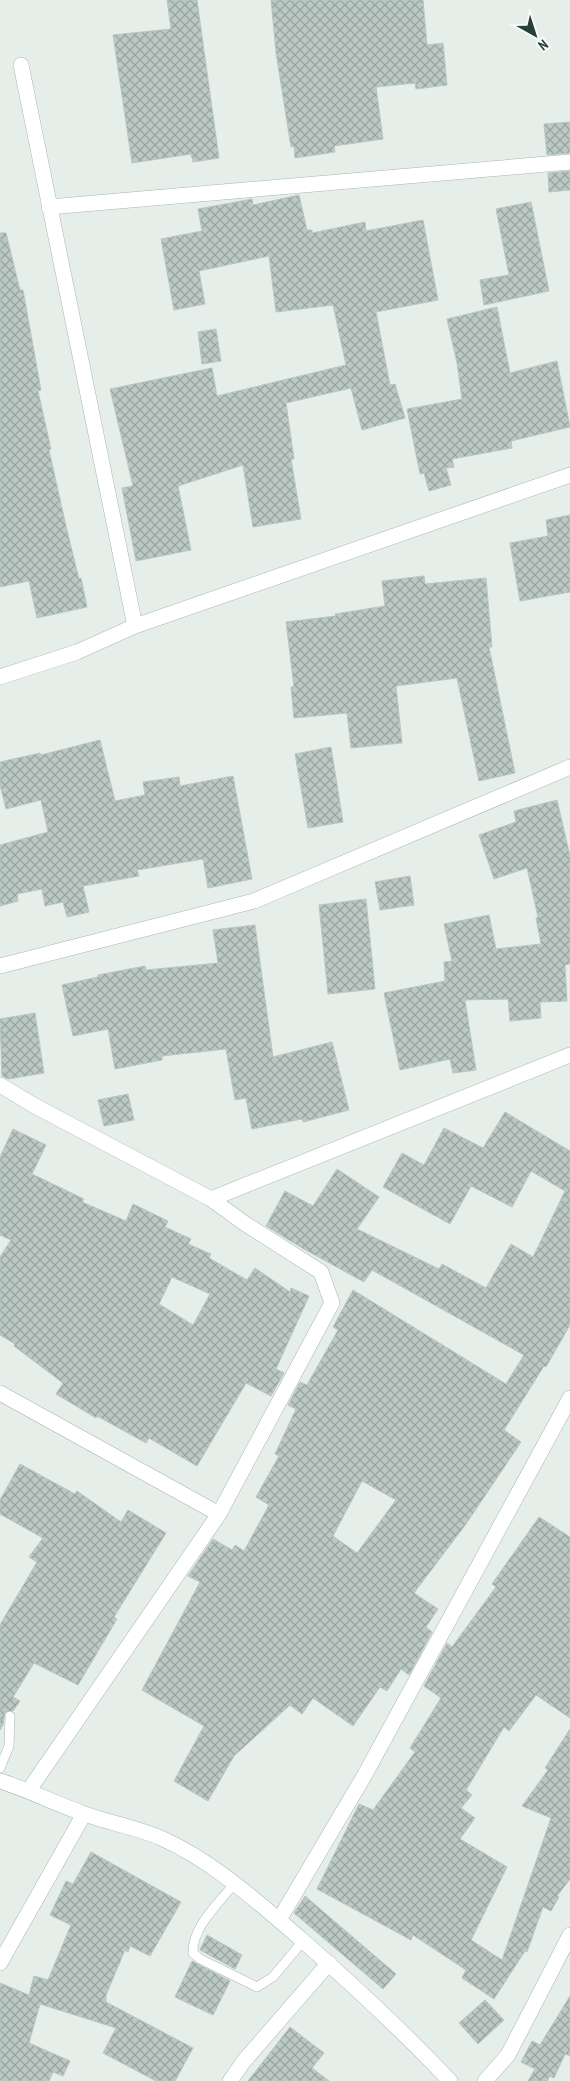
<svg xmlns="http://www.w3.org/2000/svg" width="570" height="2081" viewBox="0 0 570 2081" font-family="'PT Sans Narrow',sans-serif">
	<defs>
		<pattern id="building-cross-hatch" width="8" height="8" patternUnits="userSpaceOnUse" patternTransform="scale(1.25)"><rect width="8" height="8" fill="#bbc8c4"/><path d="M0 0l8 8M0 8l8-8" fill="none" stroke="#98a4a0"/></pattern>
	</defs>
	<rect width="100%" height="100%" fill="#e6eeea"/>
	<path fill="url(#building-cross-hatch)" stroke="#b8c7c2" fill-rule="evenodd" d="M167,0H197L219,158L193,162L191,154L132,163L113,35L171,29Z
		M271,0H423L427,45L443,43L447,85L416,89L415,83L376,87L383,139L334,146L335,152L295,158L294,146L291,147L276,53Z
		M570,122V153L547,155L544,124Z
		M570,171V190L549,192L548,173Z
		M299,195L307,230H312V233L365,222L366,231L423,220L438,300L376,312L390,385L395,384L405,418L362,430L351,388L286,403L294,459H291L301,519L253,527L243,465L178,486L191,550L136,561L122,488L133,486L110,389L212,368L217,396L346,365L333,305L276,312L269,256L199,271L205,304L174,310L161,239L202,231L198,209L252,199L253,205Z
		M531,202L549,291L484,305L480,280L509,275L496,209Z
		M0,233H6L20,290H23L41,390L38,391L51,449L49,450L66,526L79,579L81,578L87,607L37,618L29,581L0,587Z
		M497,307L510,373L557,361L570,427L511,441L512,448L452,459L454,467L446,468L451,485L429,491L424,473L420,474L407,409L462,399L457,363L447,319Z
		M216,329L221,361L202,364L198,332Z
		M570,515V592L520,601L510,543L548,536L546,520Z
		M424,576L425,584L486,578L492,647H489L515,773L479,781L457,678L396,686L402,743L351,748L347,713L294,718L291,687H294L286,622L336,616L335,614L385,606L382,581Z
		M100,740L115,801L145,795L143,782L179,777L180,786L233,776L252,879L208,888L203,859L137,870L139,876L83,886L89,912L67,917L63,902L45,906L42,889L17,894L18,901L0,906V845L48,832L41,800L6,809L0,785V762L40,753L41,755Z
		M331,747L343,822L308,828L295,754Z
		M557,800L570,856V964L565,965L567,1001L540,1002L541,1018L510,1021L508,999L465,1000L476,1070L453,1073L450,1059L400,1070L384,993L445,981L444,962L452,961L444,924L489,915L496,949L541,944L536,918L538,917L527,868L494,879L479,835L516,822L514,811Z
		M410,876L414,905L380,910L375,882Z
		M366,899L375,989L328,994L319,905Z
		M255,925L273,1057L332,1042L349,1110L303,1122L302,1119L252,1129L246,1098L235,1100L226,1049L162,1056V1060L115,1069L108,1029L73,1036L62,985L98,977V975L145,966L146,970L218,963L213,930Z
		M35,1013L44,1073L8,1079L2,1076L0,1019Z
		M128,1094L134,1120L104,1126L98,1100Z
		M505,1112L570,1151V1325L546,1367L544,1366L504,1430L521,1442L466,1524L414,1593L438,1609L426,1627L432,1632L409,1675L401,1669L387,1691L380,1687L353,1726L313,1698L302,1714L290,1705L234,1756L208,1801L174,1781L204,1726L142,1690L200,1582L188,1576L213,1539L232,1550L235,1545L244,1551L269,1505L256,1497L279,1456L275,1454L296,1409L288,1405L300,1382L307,1385L338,1330L333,1327L353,1290L506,1384L524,1355L372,1270L364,1282L302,1248L266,1226L285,1191L313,1206L337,1169L379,1197L357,1229L439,1269L442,1264L486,1288L511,1244L533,1257L565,1191L531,1171L512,1207L471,1186L450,1224L383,1187L402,1153L424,1165L444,1128L483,1148ZM362,1481L396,1500L357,1553L333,1536Z
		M13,1129L46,1145L32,1174L84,1199L82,1202L126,1221L133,1204L168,1221L165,1227L191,1239L188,1244L211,1254L209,1258L247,1280L255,1268L290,1292L291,1288L309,1296L276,1369L284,1373L271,1396L246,1383L197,1466L149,1438L146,1443L97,1416L96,1418L56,1394L63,1383L14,1346L15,1344L0,1335V1257L11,1240L0,1235V1157ZM172,1277L210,1294L193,1325L159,1304Z
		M20,1464L75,1494L77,1491L121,1522L128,1510L166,1533L114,1617L117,1619L78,1685L34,1663L13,1697L20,1701L13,1711L5,1712L3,1725L0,1730V1625L37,1562L29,1557L43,1538L0,1514V1500Z
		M539,1517L570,1537V1718L536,1695L509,1731L504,1727L466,1790L472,1795L461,1808L475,1818L460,1839L507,1867L471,1940L502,1960L551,1818L522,1806L548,1770L545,1768L570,1729V1879L557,1896L559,1897L551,1911L543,1907L527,1952L525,1951L494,1999L462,1978L466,1970L413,1935L411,1940L317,1889L359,1804L373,1810L415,1752L410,1748L441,1698L424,1686L447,1643L452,1647L496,1587L492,1584Z
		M91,1852L181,1902L150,1956L130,1946L128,1952L125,1950L106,1995V2002L193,2048L175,2081H156L103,2053L116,2028L40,2004L29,2043L70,2061L63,2076L53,2072L49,2081H0V1983L29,1995L34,1976L48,1980L71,1925L50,1915L66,1881L73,1884Z
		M305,1896L396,1974L383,1989L294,1913Z
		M207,1935L242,1955L235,1969L200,1950Z
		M192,1961L230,1981L213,2015L175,1997Z
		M570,1996V2056L565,2054L554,2078L550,2076L547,2081H528L535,2069L521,2062L532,2041L540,2045Z
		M485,2000L504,2020L478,2044L459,2023Z
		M290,2027L324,2053L312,2068L329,2081H248Z"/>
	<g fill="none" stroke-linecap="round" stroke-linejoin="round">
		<g stroke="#a9b6b1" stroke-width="10">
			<path id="lane" d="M0,1768L9,1746L10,1716
				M234,1884C219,1903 192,1927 193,1953L200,1959L257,1987L273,1977L303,1941"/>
		</g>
		<g stroke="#a9b6b1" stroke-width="16">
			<path id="street" d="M21,65L135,626
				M49,207L570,162
				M0,677L77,652L135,626L570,475
				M0,966L254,901L570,767
				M0,1085L35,1106L211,1199L570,1055
				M0,1393L219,1514
				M29,1790L219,1514L332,1303L321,1272L244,1223L211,1199
				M279,1920L363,1778L570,1398
				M0,1963L84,1814
				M230,2081L244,2061L329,1963
				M485,2081L508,2055L570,1935"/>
		</g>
		<g stroke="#a5b9b2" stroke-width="16">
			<path id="secondary" d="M0,1781C29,1790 56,1804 85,1814C109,1823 136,1827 161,1838C213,1861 259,1903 302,1940C353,1985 403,2031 450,2081"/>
		</g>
		<use href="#lane" stroke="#fff" stroke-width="9"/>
		<use href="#street" stroke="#fff" stroke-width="15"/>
		<use href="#secondary" stroke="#fff" stroke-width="15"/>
	</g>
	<g transform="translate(535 35) rotate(141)" stroke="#f6faf8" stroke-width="4" paint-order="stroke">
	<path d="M0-4L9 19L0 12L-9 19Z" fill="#263f39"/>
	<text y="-8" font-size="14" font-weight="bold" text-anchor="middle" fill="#263f39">N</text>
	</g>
</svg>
